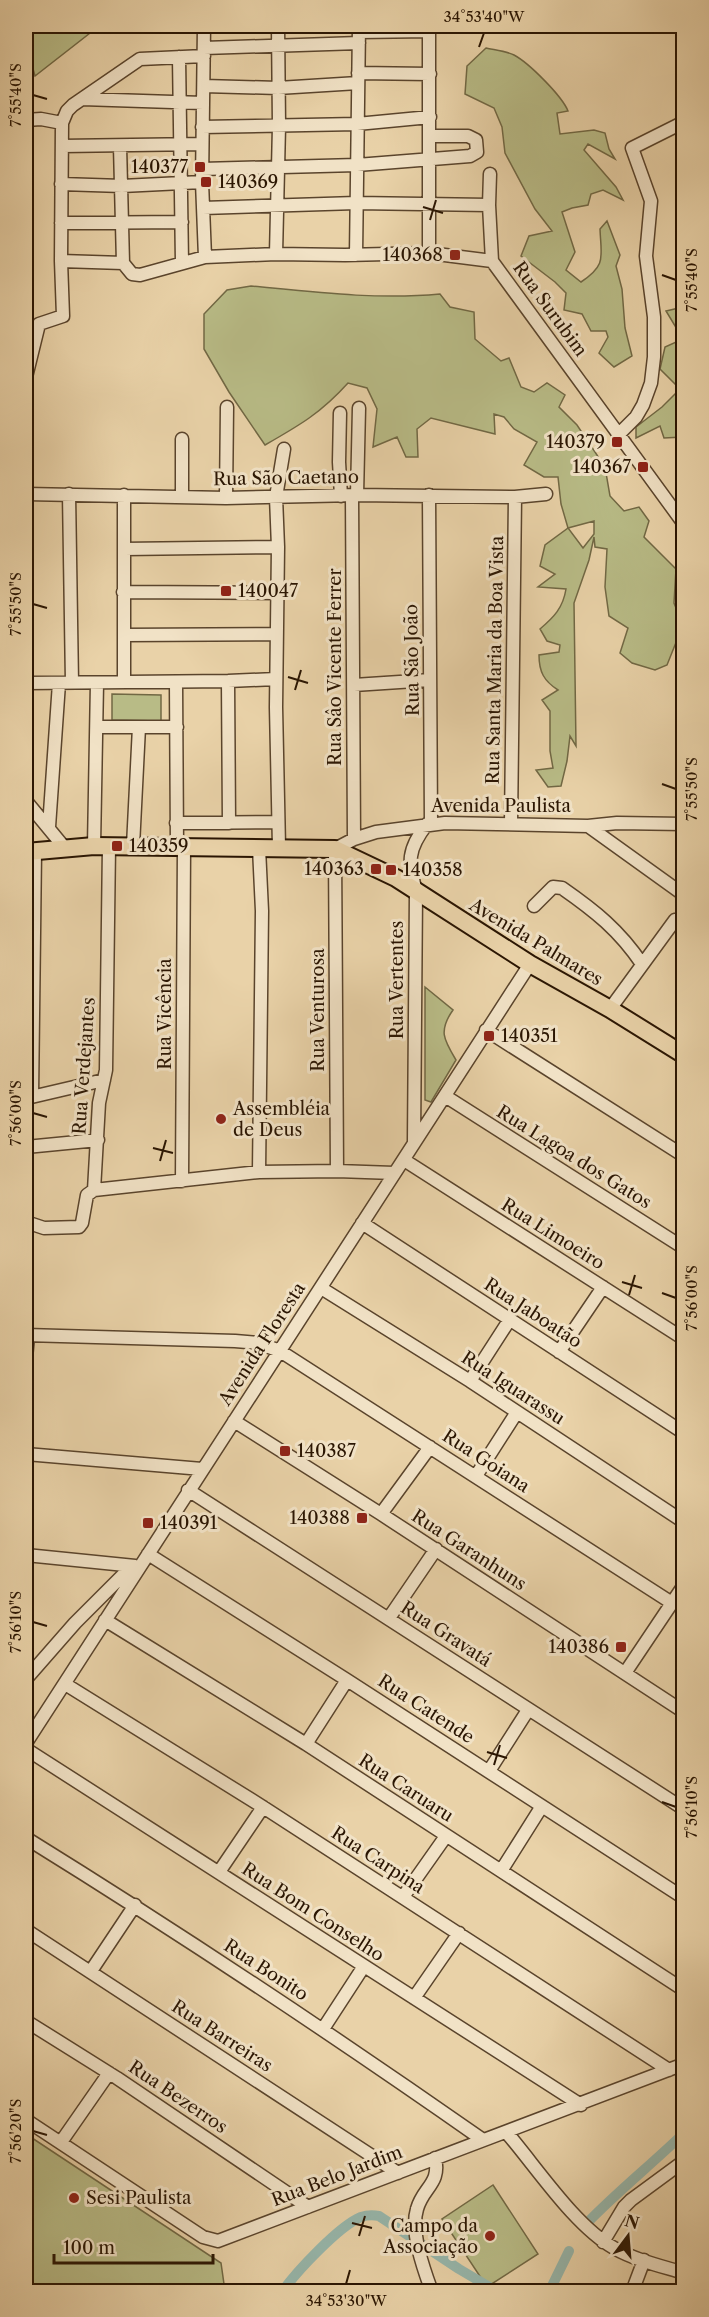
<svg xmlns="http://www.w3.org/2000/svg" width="709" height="2317" viewBox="0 0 709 2317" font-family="'Libre Caslon Text',serif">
	<rect width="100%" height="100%" fill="#e9d2a8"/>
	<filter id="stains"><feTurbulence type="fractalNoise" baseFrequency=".00333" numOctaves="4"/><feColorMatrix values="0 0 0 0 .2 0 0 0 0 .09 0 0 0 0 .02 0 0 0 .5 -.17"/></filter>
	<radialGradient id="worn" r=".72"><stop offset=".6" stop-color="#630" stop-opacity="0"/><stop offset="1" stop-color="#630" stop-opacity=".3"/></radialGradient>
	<path fill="#b8bb86" stroke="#716844" stroke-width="1.5" fill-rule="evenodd" d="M26,26H99L35,76L26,43Z
		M486,48C495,50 506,51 514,55C529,63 562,96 568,111L557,113L560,134L594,130L605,133L609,149L615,159L588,144L584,150L616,187L623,200L603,190L591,194L588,205L572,208L562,212L575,252L566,270L581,282C607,265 601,257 600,229L607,221L620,255L616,266L622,289L625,328L632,356L614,367L599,353L608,337L606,331H591L582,314L564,310L566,293L555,282L521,256L529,236L552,231L535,209L505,153L502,127L494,108L465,94L467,66Z
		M251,286C313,292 377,300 440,294L450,307L474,312L475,339L501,361L509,358L521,387L534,392L547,383L565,395L559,407L577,425L605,467L610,496L624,511L639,507L649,521L644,537L676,569L674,603L683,625L667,665L655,670L632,663L620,653L628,628L609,616L605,587L607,549L595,547L594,537L589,560L574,603L576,746L570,736L567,761L561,786L548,787L536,770L553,768L550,751V711L542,700L558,690C544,681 539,672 539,655L559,652L560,645L547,641L540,629C554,617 563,608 566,589L538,587L555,574L540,566L545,545L568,528L561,504L558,477H544L524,465L537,442L514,429L504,417L494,414L495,434L431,418L417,429L418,457H406L397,437L373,447L377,409L367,388L348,383C321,413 300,425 265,445L229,392L204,349V314L227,290ZM594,521V534L583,548L568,528Z
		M683,307V437L664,438L660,426L636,438V427L662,407L680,389L660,369L665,347L683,339L666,311Z
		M112,694L161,695V721L112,720Z
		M425,987L453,1010C438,1031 444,1040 456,1060L431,1102L425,1100Z
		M26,2134L221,2263L225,2291H26Z
		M493,2185L538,2254L487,2287L442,2219Z"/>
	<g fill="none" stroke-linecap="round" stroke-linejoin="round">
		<path stroke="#97b7ac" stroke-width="10" d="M587,2223C618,2191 652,2164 684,2133
			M282,2292C296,2272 339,2226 361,2217C367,2215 373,2215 379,2216L459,2269L498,2292
			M549,2292L569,2251"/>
		<g stroke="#5a442c" stroke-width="15">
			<path id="minor" d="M204,26L202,182L205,257
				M586,26H587
				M359,32L429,31
				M204,48L359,43
				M179,57L182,263
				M358,73L430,74
				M204,86L278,88L358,83
				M82,99L203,103
				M26,120L41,119L62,123
				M202,127L357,124L430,117
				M62,146L202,144
				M120,146L123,263
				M202,169L357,165L470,156L477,152L476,140L468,136H429
				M61,184L122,186L202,182
				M489,205L490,174
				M203,208L356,203L489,205L492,261
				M61,223L182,222
				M429,253V26
				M276,254L279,126L278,26
				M356,255L359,26
				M61,261L123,263L132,274L140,275L205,257L276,254L345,255L429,253L492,261L684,524
				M26,377L39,324L63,316L61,261L62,123L67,111L73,105L140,59L204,56
				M340,413L339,462L341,496
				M619,434L636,417L643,405L651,383L654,357V317L646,256L651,201L632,148L684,122
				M26,494L226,498L357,495L515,497L546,494
				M69,494L72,683
				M124,495V682
				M352,495L354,839
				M357,495L359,408
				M429,495L431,824
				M182,497V439
				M226,498L227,407
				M124,549L278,547
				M123,592L277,593
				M124,635L276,634
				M228,681L229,823
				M176,682L177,848
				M26,683L228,681L276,679
				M354,685L430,680
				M97,727H177
				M26,801L64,847
				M176,823L278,822
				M511,823L515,497
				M588,826L684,895
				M49,827L59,683
				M94,846L97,683
				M133,846L139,727
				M279,847L276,707L278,547L276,497L284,449
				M534,906L553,887L562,888C595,911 619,930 642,964
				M610,1009L675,920
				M486,1030L684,1156
				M32,1096L35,851
				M445,1096L684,1248
				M27,1098L104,1080
				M414,1141L416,892C408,861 407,850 427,824
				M26,1147L98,1140
				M404,1160L684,1339
				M337,1171L335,849L354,839L376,832L445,823L588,826L617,823L684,824
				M259,1172L262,911L259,848
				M182,1181L184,847
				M94,1190L259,1172L337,1171L394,1173
				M26,1222L44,1228L79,1227L82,1223L87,1195L94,1190L99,1103L106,1070L109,846
				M362,1223L684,1433
				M321,1288L470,1381L684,1522
				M26,1335L235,1341L258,1343L280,1351L672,1603
				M559,1352L603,1287
				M26,1358L28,1336
				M470,1381L510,1319
				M234,1421L381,1514L684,1712
				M26,1454L202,1469
				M476,1476L517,1412
				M188,1490L684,1809
				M381,1514L430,1447
				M148,1554L347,1680L684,1898
				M26,1555L135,1566
				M389,1618L436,1549
				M105,1620L306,1744L684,1990
				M625,1673L684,1585
				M26,1679L75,1623L132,1566
				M65,1684L263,1807L669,2070
				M26,1743L530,964
				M306,1744L347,1680
				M26,1749L581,2105
				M489,1771L528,1710
				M26,1838C181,1934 333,2035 483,2140
				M501,1871L542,1806
				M219,1872L263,1807
				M403,1897L446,1836
				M26,1930L398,2173
				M91,1971L135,1905
				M414,1998L459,1933
				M26,2021L117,2078L308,2207
				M323,2029L364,1966
				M26,2120L203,2237L218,2241L684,2064
				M507,2133C537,2168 575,2226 614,2248C635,2260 661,2266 684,2273
				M61,2142L109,2073
				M603,2242L624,2207L631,2200L684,2161
				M432,2292C424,2270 410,2232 417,2209C423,2187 441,2184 435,2158
				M632,2292L644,2260"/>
		</g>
		<g stroke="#2a1502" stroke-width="20">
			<path id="major" d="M26,852L94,846L335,849L396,878L530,964L610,1009L684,1055"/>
		</g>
		<use href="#minor" stroke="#f1e2c6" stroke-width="12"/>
		<use href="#major" stroke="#e9d2a8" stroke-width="16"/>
	</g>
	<path fill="none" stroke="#2a1502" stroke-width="2" d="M479,47L484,33M33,95L47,99M423,207L443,213M430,220L436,200M662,275L676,280M33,604L47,608M288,677L308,683M295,690L301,670M662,784L676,789M33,1113L47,1117M153,1148L173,1153M160,1161L166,1140M622,1282L642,1288M662,1293L676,1298M629,1295L635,1275M33,1622L47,1626M487,1752L507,1758M494,1765L500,1745M662,1802L676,1807M33,2131L47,2135M352,2223L372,2228M359,2236L365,2216M346,2284L350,2270"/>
	<g fill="#8f2418" stroke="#f1e2c6" stroke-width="2">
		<rect x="194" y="161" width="12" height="12" rx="3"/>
		<rect x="200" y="176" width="12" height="12" rx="3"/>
		<rect x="449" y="249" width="12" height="12" rx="3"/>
		<rect x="611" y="436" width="12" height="12" rx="3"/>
		<rect x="637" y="461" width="12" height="12" rx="3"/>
		<rect x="220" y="585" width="12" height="12" rx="3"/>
		<rect x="111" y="840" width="12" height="12" rx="3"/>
		<rect x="370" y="863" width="12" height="12" rx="3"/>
		<rect x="385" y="864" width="12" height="12" rx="3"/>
		<rect x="483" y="1030" width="12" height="12" rx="3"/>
		<circle cx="221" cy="1119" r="6"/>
		<rect x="279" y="1445" width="12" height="12" rx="3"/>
		<rect x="356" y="1512" width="12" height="12" rx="3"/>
		<rect x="142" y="1517" width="12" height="12" rx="3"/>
		<rect x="615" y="1641" width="12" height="12" rx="3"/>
		<circle cx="74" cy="2198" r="6"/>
		<circle cx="490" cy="2236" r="6"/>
	</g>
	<g text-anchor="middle" stroke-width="6" stroke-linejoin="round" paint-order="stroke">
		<g font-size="18" fill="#2a1502" stroke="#f1e2c6" text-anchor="start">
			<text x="188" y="173" text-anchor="end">140377</text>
			<text x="218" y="188">140369</text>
			<text x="443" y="261" text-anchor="end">140368</text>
			<text x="605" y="448" text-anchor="end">140379</text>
			<text x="631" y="473" text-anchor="end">140367</text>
			<text x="238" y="597">140047</text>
			<text x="129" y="852">140359</text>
			<text x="364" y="875" text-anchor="end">140363</text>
			<text x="403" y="876">140358</text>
			<text x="501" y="1042">140351</text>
			<text x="233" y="1115">Assembléia<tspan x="233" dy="21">de Deus</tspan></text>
			<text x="297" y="1457">140387</text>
			<text x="350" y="1524" text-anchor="end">140388</text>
			<text x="160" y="1529">140391</text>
			<text x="609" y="1653" text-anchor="end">140386</text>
			<text x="86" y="2204">Sesi Paulista</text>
			<text x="478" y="2232" text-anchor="end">Campo da<tspan x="478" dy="21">Associação</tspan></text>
		</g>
		<g font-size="18" fill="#2a1502" stroke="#f1e2c6">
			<text transform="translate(550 309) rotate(54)" y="6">Rua Surubim</text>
			<text transform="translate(286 478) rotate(-1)" y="6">Rua São Caetano</text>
			<text transform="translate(412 660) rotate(-91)" y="6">Rua São João</text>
			<text transform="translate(495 660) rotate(-89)" y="6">Rua Santa Maria da Boa Vista</text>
			<text transform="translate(335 667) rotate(-90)" y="6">Rua Sâo Vicente Ferrer</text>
			<text x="501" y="812">Avenida Paulista</text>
			<text transform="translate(536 942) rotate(31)" y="6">Avenida Palmares</text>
			<text transform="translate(397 980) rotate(-90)" y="6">Rua Vertentes</text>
			<text transform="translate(318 1010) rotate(-90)" y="6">Rua Venturosa</text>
			<text transform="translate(165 1014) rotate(-90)" y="6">Rua Vicência</text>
			<text transform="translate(84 1066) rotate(-86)" y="6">Rua Verdejantes</text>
			<text transform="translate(574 1157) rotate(32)" y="6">Rua Lagoa dos Gatos</text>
			<text transform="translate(553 1234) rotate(32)" y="6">Rua Limoeiro</text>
			<text transform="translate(533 1313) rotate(33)" y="6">Rua Jaboatão</text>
			<text transform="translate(262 1344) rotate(-57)" y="6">Avenida Floresta</text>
			<text transform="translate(513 1388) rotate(33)" y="6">Rua Iguarassu</text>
			<text transform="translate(486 1461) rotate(33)" y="6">Rua Goiana</text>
			<text transform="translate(469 1550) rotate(33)" y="6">Rua Garanhuns</text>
			<text transform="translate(446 1634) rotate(33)" y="6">Rua Gravatá</text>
			<text transform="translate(426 1709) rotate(33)" y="6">Rua Catende</text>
			<text transform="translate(406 1788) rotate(33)" y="6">Rua Caruaru</text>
			<text transform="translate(378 1860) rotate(33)" y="6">Rua Carpina</text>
			<text transform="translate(313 1912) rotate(33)" y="6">Rua Bom Conselho</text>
			<text transform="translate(266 1970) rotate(33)" y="6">Rua Bonito</text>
			<text transform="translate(222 2036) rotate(33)" y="6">Rua Barreiras</text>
			<text transform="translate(178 2097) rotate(34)" y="6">Rua Bezerros</text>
			<text transform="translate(337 2176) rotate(-21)" y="6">Rua Belo Jardim</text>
		</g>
	</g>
	<rect width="709" height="2317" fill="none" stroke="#e9d2a8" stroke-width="66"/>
	<g transform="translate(628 2236) rotate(16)" stroke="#f1e2c6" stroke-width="4.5" paint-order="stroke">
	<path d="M0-4.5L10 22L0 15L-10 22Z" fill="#2a1502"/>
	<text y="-9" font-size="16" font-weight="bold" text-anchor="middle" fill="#2a1502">N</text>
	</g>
	<path d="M54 2254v9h159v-9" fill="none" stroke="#2a1502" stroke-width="3"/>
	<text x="63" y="2254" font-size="18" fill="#2a1502" stroke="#f1e2c6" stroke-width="4.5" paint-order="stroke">100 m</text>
	<rect x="33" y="33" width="643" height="2251" fill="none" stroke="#2a1502" stroke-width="2"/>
	<g font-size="15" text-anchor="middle" fill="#2a1502">
		<text x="484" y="22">34°53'40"W</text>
		<text transform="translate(16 95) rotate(-90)" y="5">7°55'40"S</text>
		<text transform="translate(692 280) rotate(-90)" y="5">7°55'40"S</text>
		<text transform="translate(16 604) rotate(-90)" y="5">7°55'50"S</text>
		<text transform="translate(692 789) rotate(-90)" y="5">7°55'50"S</text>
		<text transform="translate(16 1113) rotate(-90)" y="5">7°56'00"S</text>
		<text transform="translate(692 1298) rotate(-90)" y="5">7°56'00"S</text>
		<text transform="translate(16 1622) rotate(-90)" y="5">7°56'10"S</text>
		<text transform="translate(692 1807) rotate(-90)" y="5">7°56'10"S</text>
		<text transform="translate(16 2131) rotate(-90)" y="5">7°56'20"S</text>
		<text x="346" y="2306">34°53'30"W</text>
	</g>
	<rect width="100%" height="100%" filter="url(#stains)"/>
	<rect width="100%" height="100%" fill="url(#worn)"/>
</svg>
